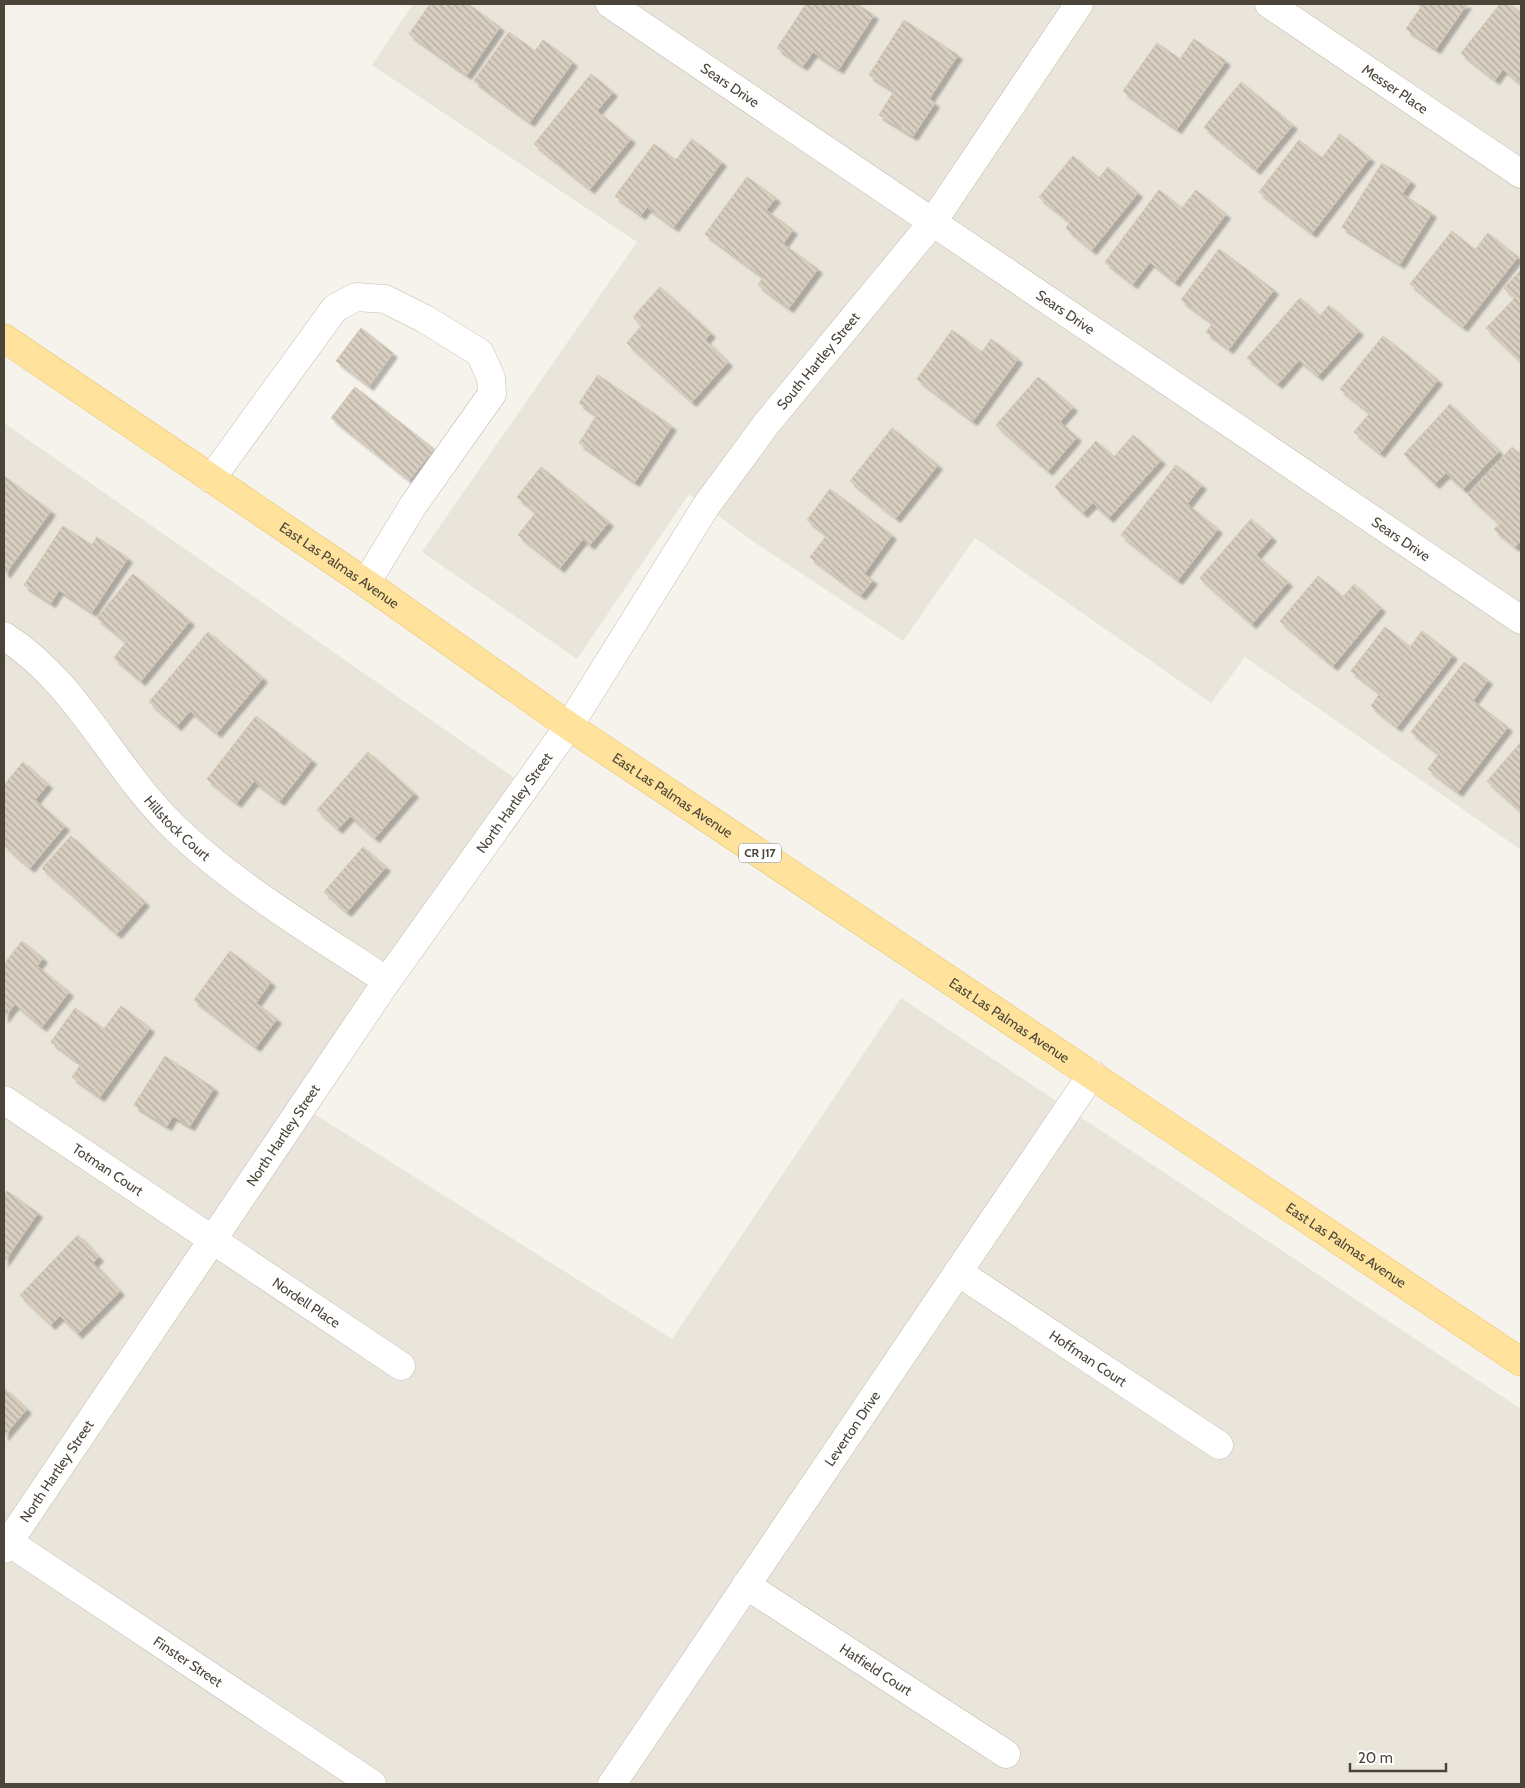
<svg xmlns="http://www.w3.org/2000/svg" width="1525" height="1788" viewBox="0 0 1525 1788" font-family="Cabin,sans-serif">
	<defs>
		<pattern id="building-back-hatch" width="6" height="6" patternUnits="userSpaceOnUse" patternTransform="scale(1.25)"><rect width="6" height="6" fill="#d8cfc1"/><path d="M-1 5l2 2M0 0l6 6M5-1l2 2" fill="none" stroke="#b1aa9e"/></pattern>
		<filter id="shadow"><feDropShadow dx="4.5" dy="4.5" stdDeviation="1" flood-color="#0004"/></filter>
	</defs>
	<rect width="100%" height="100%" fill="#f6f3ec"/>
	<path fill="#eae5da" d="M413,4H1521V850L1245,657L1211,703L975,538L903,641L751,540L689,494L577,659L422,552L637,242L372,65Z
		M4,423L526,786L292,1100L672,1339L901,998L1521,1409V1784H4Z"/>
	<path fill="url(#building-back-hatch)" stroke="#d3c7b4" filter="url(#shadow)" d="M430,4H468L500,27L467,75L409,34Z
		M806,4H857L874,15L839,69L813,52L803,66L777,48Z
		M1417,4H1467L1436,49L1406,29L1421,7Z
		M1500,4H1510L1521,13V84L1503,69L1495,80L1461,53Z
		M904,20L958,55L929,99L935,103L913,136L879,115L894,91L869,75Z
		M509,32L535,51L543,40L573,62L530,122L474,81Z
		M1194,39L1226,61L1177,129L1123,91L1157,43L1180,59Z
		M591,74L613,92L597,111L631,139L590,189L534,144Z
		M1241,82L1293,125L1256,170L1204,127Z
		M1340,134L1370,158L1312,233L1259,192L1299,140L1322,158Z
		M692,139L722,162L674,227L647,207L641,215L615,196L654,144L676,160Z
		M1073,156L1099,178L1108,167L1138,193L1092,250L1066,228L1070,222L1039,197Z
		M1382,163L1411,181L1402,194L1432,213L1400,264L1342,227Z
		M747,177L776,198L766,210L793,230L783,244L818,269L789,308L758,285L763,277L705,234Z
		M1159,190L1182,208L1196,190L1226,214L1175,282L1150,262L1133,284L1105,262Z
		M1452,231L1475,250L1488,233L1518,257L1463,327L1410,284Z
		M1219,249L1274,290L1229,349L1206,332L1213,323L1181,300Z
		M1521,270V362L1486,328L1515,298L1504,288Z
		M660,287L711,333L705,340L728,362L692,402L627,343L642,325L633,317Z
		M1300,298L1320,316L1329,305L1359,331L1318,376L1299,360L1278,384L1247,358Z
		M361,328L393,353L369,386L336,361Z
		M952,330L982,352L991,339L1018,359L973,421L917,379Z
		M1383,336L1438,380L1380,453L1354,432L1370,413L1340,389Z
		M598,375L672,426L635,482L579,443L597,415L579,403Z
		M1038,377L1073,407L1060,422L1077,437L1048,471L996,425Z
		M355,387L434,449L409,480L331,418Z
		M1450,404L1499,451L1463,489L1446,473L1435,484L1404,454Z
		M892,428L938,465L896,518L850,481Z
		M1133,435L1161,460L1109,518L1093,503L1083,513L1055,487L1096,441L1114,457Z
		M1512,447L1521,455V541L1515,547L1494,529L1500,524L1468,495Z
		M1176,465L1202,485L1187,504L1218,529L1178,580L1121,535Z
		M541,467L609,522L590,545L583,539L560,568L518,535L536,512L517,497Z
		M4,476L51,511L6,573L4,572Z
		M830,489L892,535L864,574L873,580L861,595L810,557L827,535L807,520Z
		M1251,519L1272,537L1256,555L1288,582L1252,624L1200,578Z
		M63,526L92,545L97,537L128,558L92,612L59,590L51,603L24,585Z
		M133,574L190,621L141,681L114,658L126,642L97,618Z
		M1318,576L1343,597L1354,584L1381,608L1333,666L1280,621Z
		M1385,627L1410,647L1422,631L1453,655L1397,727L1371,706L1380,693L1351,671Z
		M208,632L263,678L217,733L190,711L177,726L149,702Z
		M1464,662L1488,680L1473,701L1508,727L1458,792L1428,769L1439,754L1411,732Z
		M256,716L312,760L280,801L254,781L237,803L207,779Z
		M1521,742V811L1487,781Z
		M368,752L414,793L375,838L350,816L338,829L317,810Z
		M23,762L48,784L35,800L65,826L30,868L4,845V785Z
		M71,836L145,902L117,934L42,868Z
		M363,847L386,867L347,912L324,892Z
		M22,941L43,958L37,966L69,992L42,1027L15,1004L4,1018V964Z
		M230,951L271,982L256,1003L277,1019L256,1047L194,1000Z
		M121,1006L150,1028L100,1097L72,1077L81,1064L51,1042L75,1008L104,1029Z
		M165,1056L214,1088L190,1126L173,1116L167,1126L134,1105Z
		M7,1191L38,1213L4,1262V1196Z
		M78,1235L99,1257L93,1263L120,1291L78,1334L60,1316L51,1325L20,1295Z
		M4,1388L27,1409L4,1436Z"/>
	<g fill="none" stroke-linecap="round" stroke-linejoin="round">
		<g stroke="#c2bbae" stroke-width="29">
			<g id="minor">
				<path id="s1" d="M610,4L1521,620"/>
				<path id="s2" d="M1269,4L1521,174"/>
				<path d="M211,479L335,308L356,297L385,299L425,319L480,353L491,378L492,394L414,504L366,583"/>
				<path id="s3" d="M4,636C77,682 112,766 172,825C233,885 315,933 387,981"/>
				<path id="s4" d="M4,1100L401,1366"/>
				<path id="s5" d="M958,1272L1219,1445"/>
				<path id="s6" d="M4,1539L372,1784"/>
				<path id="s7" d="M4,1549L387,981L569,726L706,506L767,423L932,223L1079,4"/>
				<path id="s8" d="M746,1585L1006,1754"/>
				<path id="s9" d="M612,1784L1092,1074"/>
			</g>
		</g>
		<g stroke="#e6c16a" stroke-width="29">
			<g id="major">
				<path id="s10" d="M4,338L366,583L569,726L1521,1362"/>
			</g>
		</g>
		<use href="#minor" stroke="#fff" stroke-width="28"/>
		<use href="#major" stroke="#ffe39c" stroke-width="28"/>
	</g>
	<g text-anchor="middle" stroke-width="5" stroke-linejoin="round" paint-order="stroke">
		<rect fill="#fff" stroke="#817c74" stroke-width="1" x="739" y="843.5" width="42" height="19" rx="4"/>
		<g font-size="12" font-weight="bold" fill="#4b4439">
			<text x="760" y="857">CR J17</text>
		</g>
		<g font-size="14" fill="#4b4439" stroke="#fff">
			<text dy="5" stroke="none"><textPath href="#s1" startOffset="145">Sears Drive</textPath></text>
			<text dy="5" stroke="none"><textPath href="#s2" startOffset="152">Messer Place</textPath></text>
			<text dy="5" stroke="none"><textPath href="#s1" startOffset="550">Sears Drive</textPath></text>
			<text dy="5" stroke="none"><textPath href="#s7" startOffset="1441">South Hartley Street</textPath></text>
			<text dy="5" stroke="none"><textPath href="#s1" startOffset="955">Sears Drive</textPath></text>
			<text dy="5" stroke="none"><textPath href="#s10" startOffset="405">East Las Palmas Avenue</textPath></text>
			<text dy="5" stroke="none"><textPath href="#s10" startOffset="810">East Las Palmas Avenue</textPath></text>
			<text dy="5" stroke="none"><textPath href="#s7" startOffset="904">North Hartley Street</textPath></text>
			<text dy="5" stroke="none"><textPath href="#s3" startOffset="260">Hillstock Court</textPath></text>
			<text dy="5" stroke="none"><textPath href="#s10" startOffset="1215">East Las Palmas Avenue</textPath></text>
			<text dy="5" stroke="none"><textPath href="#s7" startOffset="499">North Hartley Street</textPath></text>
			<text dy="5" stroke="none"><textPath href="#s4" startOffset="125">Totman Court</textPath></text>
			<text dy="5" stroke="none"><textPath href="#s10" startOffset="1620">East Las Palmas Avenue</textPath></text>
			<text dy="5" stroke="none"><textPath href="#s4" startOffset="364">Nordell Place</textPath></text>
			<text dy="5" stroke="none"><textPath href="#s5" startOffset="156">Hoffman Court</textPath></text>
			<text dy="5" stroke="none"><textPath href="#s9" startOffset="429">Leverton Drive</textPath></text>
			<text dy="5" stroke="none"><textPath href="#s7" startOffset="94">North Hartley Street</textPath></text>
			<text dy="5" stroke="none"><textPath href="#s6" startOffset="221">Finster Street</textPath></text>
			<text dy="5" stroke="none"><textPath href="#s8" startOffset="155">Hatfield Court</textPath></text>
		</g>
	</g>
	<rect width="1525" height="1788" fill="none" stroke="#4b4439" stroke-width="10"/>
	<path d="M1350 1763v8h96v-8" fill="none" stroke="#4b4439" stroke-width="2.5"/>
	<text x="1358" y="1763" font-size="15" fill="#4b4439" stroke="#ffffff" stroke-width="4" paint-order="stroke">20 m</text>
</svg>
